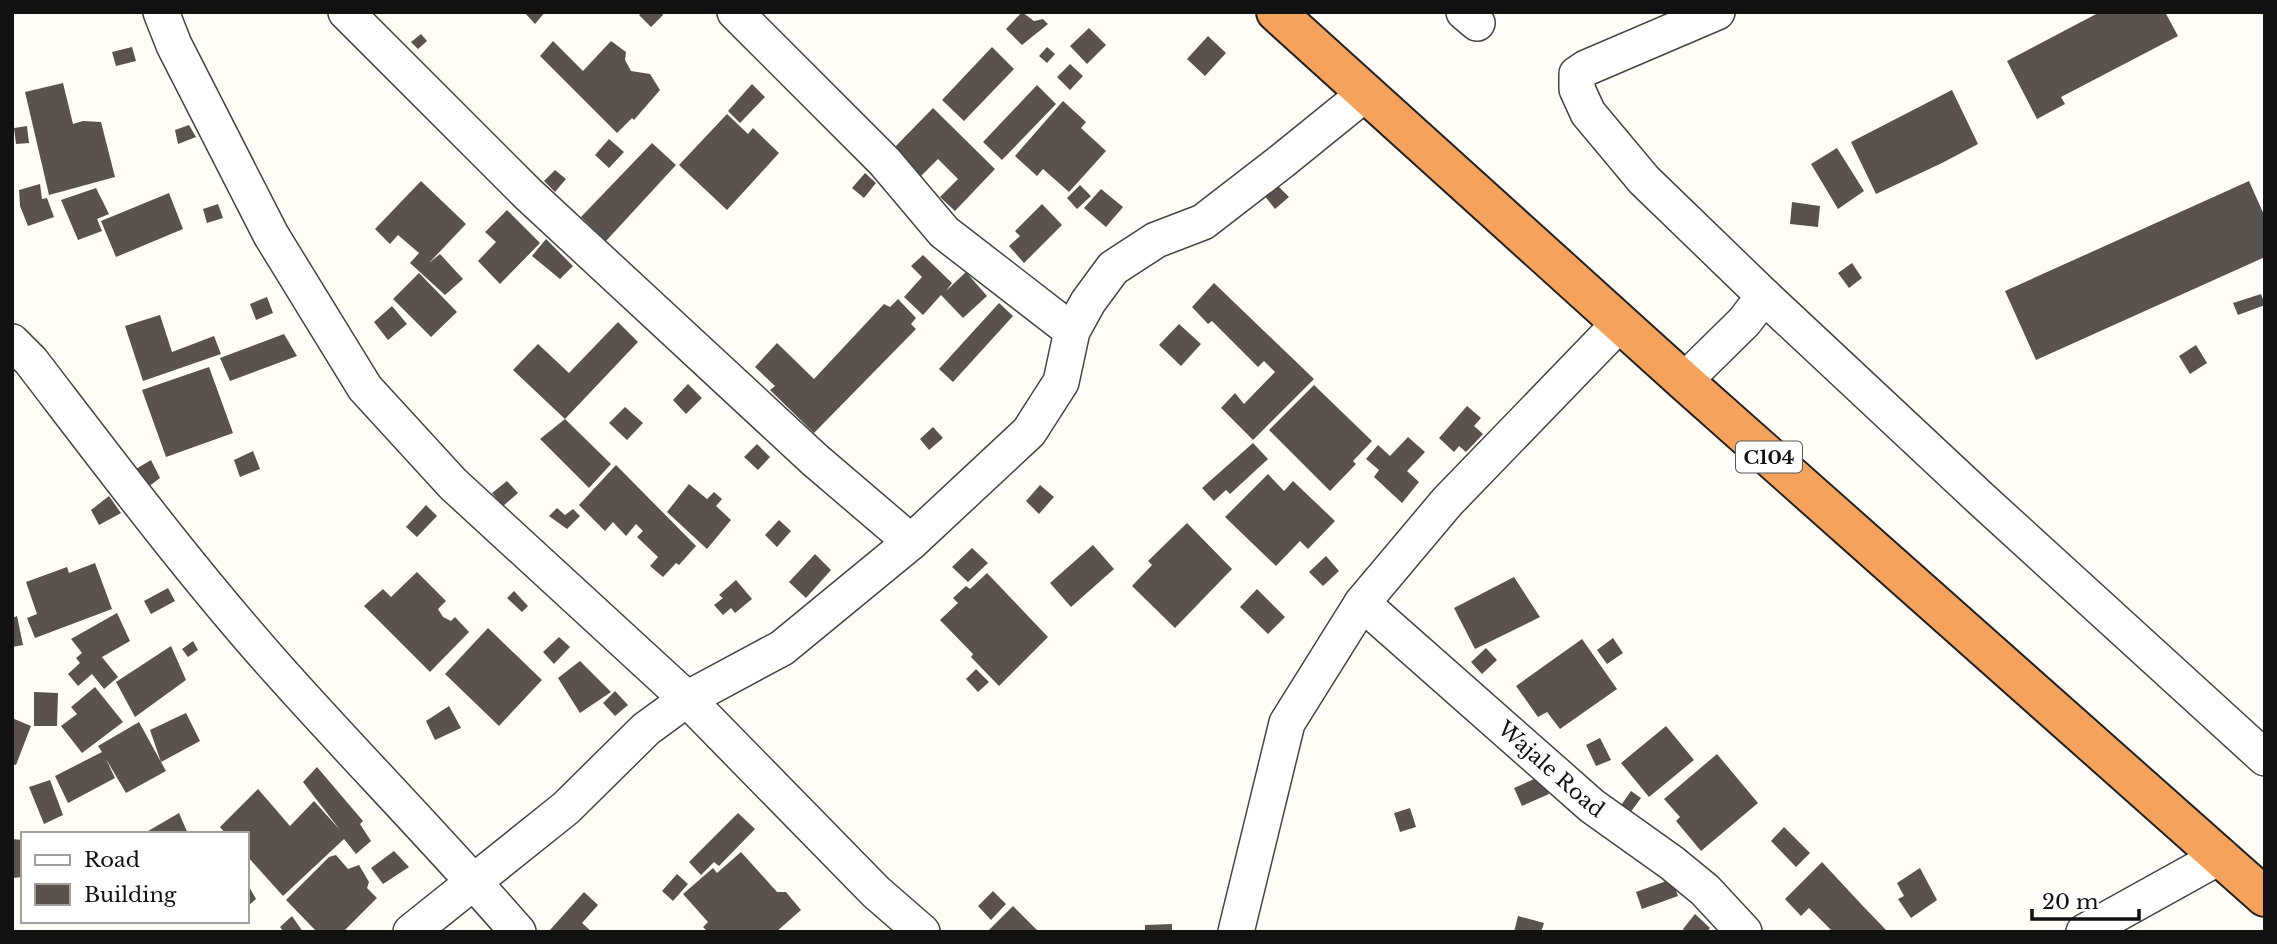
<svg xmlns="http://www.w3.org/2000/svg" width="2277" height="944" viewBox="0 0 2277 944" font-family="'Libre Baskerville',serif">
	<rect width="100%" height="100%" fill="#fffdf5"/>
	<path fill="#5a524d" d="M524,12H545L535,24Z
		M642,12H661L663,15L651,27L639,15Z
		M1022,12L1034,21L1043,19L1048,24L1022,45L1006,29Z
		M2100,12H2165L2178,36L2061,97L2065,104L2037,119L2007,61Z
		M1089,28L1106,45L1087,64L1070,46Z
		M421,34L427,41L418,49L411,42Z
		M1208,36L1226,53L1205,76L1187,59Z
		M553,41L583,71L611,41L626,52L625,60L631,71L650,74L660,90L634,120L632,118L617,133L540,56Z
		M132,47L136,61L116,66L112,52Z
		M992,47L1014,69L964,121L942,100Z
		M1047,47L1055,54L1047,63L1039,56Z
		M1070,64L1083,76L1070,90L1057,77Z
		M63,83L73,124L83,121L101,122L115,177L49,195L25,92Z
		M752,84L765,97L740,123L728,111Z
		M1037,85L1056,104L1002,160L983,142Z
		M1952,90L1978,144L1942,163L1876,194L1851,142Z
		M1063,101L1086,122L1081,128L1106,151L1069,192L1043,169L1037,176L1015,156Z
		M933,108L995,169L955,211L940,197L958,179L938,159L921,176L893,149Z
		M727,114L748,134L753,128L779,153L727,210L679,165Z
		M189,125L196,137L178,144L175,130Z
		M27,126L29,143L16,144L14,128Z
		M609,139L624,152L609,168L595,155Z
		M652,143L676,165L606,241L581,217Z
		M1837,148L1864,191L1838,209L1811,164Z
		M555,170L566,179L555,192L544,181Z
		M865,173L876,183L864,198L852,188Z
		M421,181L466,224L429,263L440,254L463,279L445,295L410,263L419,253L398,235L390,244L375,229Z
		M2249,181L2265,217V257L2036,360L2005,291Z
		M40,184L42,199L47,198L54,217L28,226L20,206L19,190Z
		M1276,184L1289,197L1275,209L1264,195Z
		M1080,185L1091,196L1077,209L1067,198Z
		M96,188L109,214L97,219L102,231L78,240L61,200Z
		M1101,189L1123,207L1106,227L1084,208Z
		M169,193L183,229L116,257L101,221Z
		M1792,202L1820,206L1818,227L1790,224Z
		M218,204L223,218L207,223L203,209Z
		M1042,204L1062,225L1024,263L1009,246L1020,236L1015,231Z
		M507,210L540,243L500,284L478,261L496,242L485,232Z
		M546,239L573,266L560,279L532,256Z
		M923,255L952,283L946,291L966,272L987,296L963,318L941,295L923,315L904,297L922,277L911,266Z
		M1852,263L1862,278L1849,288L1838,273Z
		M419,273L457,312L431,337L393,299Z
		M1214,283L1314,379L1253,440L1221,408L1235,393L1244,404L1275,372L1264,361L1258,367L1212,321L1208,324L1192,307Z
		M2261,294L2265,305L2238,315L2233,303Z
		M267,297L273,313L256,320L250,304Z
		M898,299L916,318L911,324L916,329L814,433L770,390L775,386L755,367L777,343L814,379L884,304L890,307Z
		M999,303L1013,316L953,382L939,369Z
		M392,306L407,324L388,340L374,322Z
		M160,315L172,352L214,336L221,354L143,381L125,326Z
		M618,322L638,342L565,419L513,370L538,344L569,373Z
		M1179,324L1201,344L1181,366L1159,345Z
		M284,334L297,356L230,381L220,358Z
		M2196,345L2207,363L2190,374L2179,356Z
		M209,367L233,433L166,457L142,390Z
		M688,384L702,398L686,414L673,400Z
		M1314,385L1372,441L1353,461L1356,464L1330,491L1269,430Z
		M1467,406L1481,418L1474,426L1483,434L1466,452L1459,446L1454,452L1439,438Z
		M625,407L643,423L627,440L609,423Z
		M565,419L611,464L589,488L540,439Z
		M933,427L943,438L929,450L920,439Z
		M1408,437L1425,452L1407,471L1419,482L1402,503L1374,477L1379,470L1366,459L1378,445L1390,456Z
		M1253,443L1268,459L1230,494L1226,490L1214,501L1202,488Z
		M757,444L770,457L758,470L744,457Z
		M253,451L260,469L240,477L234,460Z
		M151,460L160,478L148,487L136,469Z
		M616,465L696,546L679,565L676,563L663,577L650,566L658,557L637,537L643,531L636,524L626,536L613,522L605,531L579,505Z
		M1268,474L1284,491L1293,481L1335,521L1308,549L1300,541L1276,566L1225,517Z
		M507,481L518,493L503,506L492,493Z
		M689,484L707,499L714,492L722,499L716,506L731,520L707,549L667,512Z
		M1040,485L1054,497L1039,514L1026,501Z
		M109,496L121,513L99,525L91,510Z
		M426,505L437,516L417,537L406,527Z
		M557,508L565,515L573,509L580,516L567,529L549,516Z
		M779,520L791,531L777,547L765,535Z
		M1187,523L1232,569L1175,628L1132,586L1152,565L1148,561Z
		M1093,545L1114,569L1071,607L1050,583Z
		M972,548L988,563L968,582L952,567Z
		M815,554L831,570L806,598L789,582Z
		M1326,556L1339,571L1323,586L1309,572Z
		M95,563L112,609L35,638L27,618L37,614L26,582L67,567L69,573Z
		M417,572L446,601L438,609L443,617L451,621L455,617L469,632L430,672L364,606L383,589L391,597Z
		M987,573L1048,637L999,686L971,657L973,654L940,620L958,603L953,598L966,586L970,589Z
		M1514,577L1540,617L1475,649L1454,608Z
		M736,580L752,599L735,613L731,608L723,615L714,605L723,598L719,595Z
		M168,588L175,601L151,614L144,601Z
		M1257,589L1285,617L1268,634L1240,607Z
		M514,591L528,606L522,612L507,598Z
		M117,613L130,641L102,657L118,677L104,689L92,674L78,686L68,674L80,663L76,658L82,653L71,639Z
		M17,616L23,645L12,647V618Z
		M488,628L542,680L499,726L445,674Z
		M559,637L570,647L554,664L543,652Z
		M1613,638L1623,653L1607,664L1597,650Z
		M1582,639L1617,689L1560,729L1547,712L1538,717L1516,686Z
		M193,641L198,650L188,657L182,649Z
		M171,646L186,680L135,717L116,682Z
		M1486,648L1497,660L1482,674L1471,662Z
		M580,661L611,692L580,713L558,678Z
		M976,669L989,682L978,692L966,679Z
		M95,687L123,722L82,753L61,726L77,714L71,707Z
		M615,691L628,705L615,716L603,703Z
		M34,692L58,693L57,726H34Z
		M449,706L461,728L435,740L426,721Z
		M186,713L200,741L161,762L166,771L126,793L106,759L115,778L68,803L55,776L102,752L98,746L139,722L161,762L150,730Z
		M12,718L31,726L16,765L12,764Z
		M1666,726L1694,760L1649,797L1621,763Z
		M1600,738L1611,760L1596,766L1586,745Z
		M1717,754L1758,803L1701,851L1676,821L1680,817L1664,799Z
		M317,767L363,821L360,824L371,841L356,854L344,839L283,896L247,856V834H226L220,827L258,789L290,826L314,801L340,830L303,782Z
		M1541,776L1549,794L1522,806L1514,788Z
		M50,780L63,815L44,824L29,787Z
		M1631,791L1641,798L1627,817L1617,811Z
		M1410,808L1416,827L1400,832L1394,813Z
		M179,813L188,834H143Z
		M738,813L755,829L719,866L714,862L701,875L689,862Z
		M1784,827L1810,853L1796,867L1771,841Z
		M12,839L23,840V877L12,878Z
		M394,851L409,867L383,884L371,868Z
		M741,852L777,892H786L801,910L776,932H708L703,927L708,922L683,894L713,868L717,873Z
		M336,855L348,869L359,865L369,882L367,888L377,898L343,932H317L286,900L329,857Z
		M1822,862L1861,904L1888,932H1833L1809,908L1801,916L1785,899Z
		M1920,868L1937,900L1911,918L1898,899L1904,896L1897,883Z
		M677,874L688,884L673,901L662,891Z
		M1672,879L1678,896L1642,909L1636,892Z
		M247,883L256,899L247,907Z
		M993,891L1006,904L991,920L978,906Z
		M584,892L598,905L582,923L592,932H551L550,930Z
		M1013,906L1039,932H987Z
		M1695,914L1710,928L1707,932H1686L1683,929Z
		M292,916L303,932H284L280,927Z
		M1518,916L1544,923L1541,932H1514Z
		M1172,924V932H1145V925Z"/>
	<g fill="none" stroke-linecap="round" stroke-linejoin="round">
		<g stroke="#444" stroke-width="38">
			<g id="street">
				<path d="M161,12L174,45L271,235L365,388L453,484L687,699L876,892L922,932"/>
				<path d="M346,12L528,194L815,460L911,542"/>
				<path d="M735,12L885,162L944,232L1072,331"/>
				<path d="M1464,12L1477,23"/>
				<path d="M1717,12L1586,68L1577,74V89L1588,113L1644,180L1764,296"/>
				<path d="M12,342L31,361C110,464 188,568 274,665C354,755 439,841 518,932"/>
				<path d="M1684,381L1744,322L1764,296L1980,498L2265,758"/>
				<path id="s1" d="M1362,603L1592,806L1672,863L1705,890L1744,932"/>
				<path d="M411,932L566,808L646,729L687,699L782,648L911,542L1029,432L1061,382L1072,331L1088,302L1113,268L1156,240L1203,222L1282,161L1366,93"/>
				<path d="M1236,932L1287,723L1362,603L1447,502L1619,324"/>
				<path d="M2084,932L2221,856"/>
			</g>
		</g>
		<g stroke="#222" stroke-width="42">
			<path id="highway" d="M1276,12L1684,381L2265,897"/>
		</g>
		<use href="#street" stroke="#fff" stroke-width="35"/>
		<use href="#highway" stroke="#f5a25d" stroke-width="38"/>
	</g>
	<g text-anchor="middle" stroke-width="7" stroke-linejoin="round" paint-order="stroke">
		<rect fill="#fff" stroke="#585858" stroke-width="2" x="1736" y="441.5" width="66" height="31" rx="5"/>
		<g font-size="19" font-weight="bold" fill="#111">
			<text x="1769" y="464">C104</text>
		</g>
		<g font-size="21" fill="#111" stroke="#fff">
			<text dy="7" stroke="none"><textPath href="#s1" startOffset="252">Wajale Road</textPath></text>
		</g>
	</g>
	<rect width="2277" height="944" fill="none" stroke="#111111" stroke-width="28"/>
	<rect x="21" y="832" width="228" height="91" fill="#ffffff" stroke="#a0a0a0" stroke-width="2"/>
	<rect x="35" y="855" width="35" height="10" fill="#ffffff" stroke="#a0a0a0" stroke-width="2"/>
	<text x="84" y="867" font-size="21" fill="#111111">Road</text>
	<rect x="35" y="884" width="35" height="21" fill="#5a524d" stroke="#a0a0a0" stroke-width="2"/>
	<text x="84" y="902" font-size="21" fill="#111111">Building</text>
	<path d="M2032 909v10h107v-10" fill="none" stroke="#111111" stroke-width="3.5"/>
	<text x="2042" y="909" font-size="21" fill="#111111" stroke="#ffffff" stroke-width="5" paint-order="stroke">20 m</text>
</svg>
